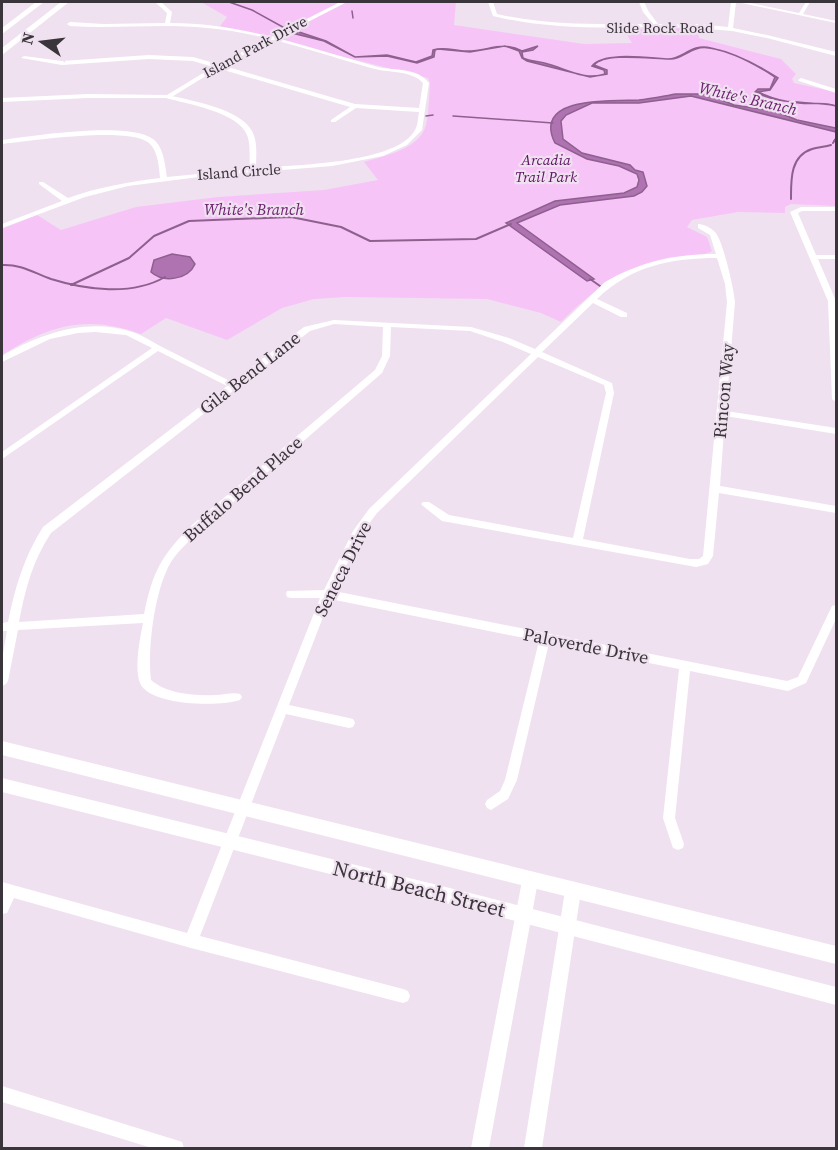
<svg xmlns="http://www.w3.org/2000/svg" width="838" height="1150" viewBox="0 0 838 1150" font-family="'Source Serif 4',serif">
	<rect width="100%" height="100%" fill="#f0e1f0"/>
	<path fill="#f7c4f8" d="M201,2H456L454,25L584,44L632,43L624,30L697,27L699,38L781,59L796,74L792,79L794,83L836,92V206L791,204L785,207V213L738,212L692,220L687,227L707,237L712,251C700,258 681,255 667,258C622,268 593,290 561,322L541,313L487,299L345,297L314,299L282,308L227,340L166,318L141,334C87,314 49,325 2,355V229L37,215L61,230L136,207L218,197L324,190L378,180L364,162C384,156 420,149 426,125C429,112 429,96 430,83L428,78L220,26L227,17Z"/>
	<path fill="#b073b2" stroke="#8d608e" stroke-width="1.5" d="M293,30L326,41L355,57L387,55L416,62L432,56L433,50C444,46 455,51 466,51C486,52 502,40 522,51L538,46L533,50L522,52L523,58C531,62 539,61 548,64C566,69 586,81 605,74L604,70L592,66C603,51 650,58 668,59C683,59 691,43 711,48C735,53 758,65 778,78L770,90L758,92C771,98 785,102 799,103C813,105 824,101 836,106C809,100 781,106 755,92L758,89H770L775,77C758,66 732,51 709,48C691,45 683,60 670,59C652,59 605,52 594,65L607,70V74L590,77L527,61L522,58L519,51L505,46L470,52L438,49L435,50L434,57L417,63L387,56L355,57L324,41L288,32Z
		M676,94H707L734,105L775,111L797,120L836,128V132L691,96L639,103H592L566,115L561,121L563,139L582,153L630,165L635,170L643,172L647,186L642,192L634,196L560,205L517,223L594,279L587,281L506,223L555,201L624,193L637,187L639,180L637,174L619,166L587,159L555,143C531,95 615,101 639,100C651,99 664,96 676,94Z
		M172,254L190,257L195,264C188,280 163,283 151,272L154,260Z"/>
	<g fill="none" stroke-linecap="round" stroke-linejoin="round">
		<path stroke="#8d608e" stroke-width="1.5" d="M229,2L252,10L290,31
			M352,11L353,18
			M426,116L433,115
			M453,116L553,123
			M834,141L836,138"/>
		<path stroke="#8d608e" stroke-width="2" d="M833,143L835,140
			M791,199C791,180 790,156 812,149C818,147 825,147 831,145
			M2,265C21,264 34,273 51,279C86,290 132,296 165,277
			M590,279L600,286
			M71,285L129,258L154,236L189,221L291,217L341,227L370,241L476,239L511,224"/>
		<path fill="#fff" fill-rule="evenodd" d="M155,2H161L172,12L170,23C243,23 309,48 378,67C395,71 417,67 429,83L422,130L407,145L383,156L332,166L207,176L128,186L85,197L2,228V224L62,201L39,184V182H43L68,198C98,187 129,182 160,178C159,167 158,151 149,143C129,126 30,141 2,144V140C34,136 127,121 153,139C164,147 165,165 167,177L250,169C249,158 251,145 247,135C238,112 187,104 166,98L165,97L168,95C192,101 239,108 252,131C258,142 256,156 256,168C292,165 397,164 415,130C418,125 418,117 419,112L356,108L335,122H331V120L350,107L193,61L149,59L62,65L21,58L24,56L62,61L149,55L193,57L355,104L419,108L423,83C412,70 387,73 371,68C317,53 264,33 207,28C162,23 116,29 70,26L67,24L70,22L104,24L165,23L167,13Z
			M488,2H493L497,14C549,26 600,24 653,24L643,12L639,2H644L649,12L658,24H697L728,27L731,2H736L733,28L767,35L836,52V56L767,38L732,31L697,28L661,27L658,29L655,27C600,28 547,29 493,16Z
			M737,2H745L799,13L806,2H810L803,14L836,21V23Z
			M801,78L836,89V93L799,81L798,80Z
			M801,207H836V211H802L798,213L816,255H836V259H818L836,301V402L832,399L828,301L790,212Z
			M698,224C704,224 711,228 715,232C723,240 734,290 735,302L726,411L836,428V434L725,416L720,486L836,506V513L719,493L713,556L708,564L696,567L442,521L423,506L421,504L423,502H429L449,515L573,538L606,393L604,385L538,357L377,513L362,533L334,591L787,681L798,677L832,606L836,605V619L806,683L788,691L690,671L675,818L684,844L683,848L678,850L673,848L663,818L679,669L549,643L517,780L508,799L491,810L487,808L485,804L487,800L500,791L505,780L539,641L330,599L289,705L349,718L353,719L355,723L353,727L349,728L286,714L200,936L403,989L408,991L410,996L408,1001L403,1003L191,948L14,898L7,913L2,914V882L187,933L320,598H291L287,597L286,594L287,591L324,590L353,531L369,509L531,354L503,342L470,331L391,327L390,356L382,373L200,531C190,540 179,550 171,562C155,588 147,649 151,680C167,694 195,696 216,695C224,695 233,692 240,694L242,697L240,700C220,707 149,706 140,683C134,668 140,638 143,623L18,630L8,681L6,684L2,686V659L7,631H2V623L8,622C15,587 24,557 43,527L227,386L158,351L2,459V452L152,348L126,335L95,332L78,333L50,339L2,362V356C39,334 86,318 129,331C141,334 152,342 162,347C186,359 209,371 232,382L304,327L334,320L471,327L509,338L535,349L605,282C639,262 676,254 716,254L710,235L698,228ZM717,258L725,284L727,302L703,556L699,559H690L583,539L614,393L612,383L542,352L593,303L621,317H627V313L597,299C631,266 671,258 717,258ZM334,324L383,327L382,356L375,370L192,525C161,556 153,571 144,614L19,622C25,589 33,560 51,533L310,331Z
			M2,1086L176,1140L182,1142L184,1148H152L2,1102Z"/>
		<path fill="#fff" fill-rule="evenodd" d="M340,2H347L222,66L170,98H88L2,102V98L88,94L167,95L218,64Z
			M530,874L535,876L538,881L489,1148H471L522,881L525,876Z
			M573,884L578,886L581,891L542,1148H524L565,891L568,886Z"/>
		<path fill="#fff" fill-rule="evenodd" d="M2,741L836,946V964L2,755Z
			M2,778L466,892L836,987V1005L466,908L2,792Z"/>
		<path fill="#fff" fill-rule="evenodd" d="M36,2H44L2,34V28Z
			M61,2H69L2,55V48Z"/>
	</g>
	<g text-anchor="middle" stroke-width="4.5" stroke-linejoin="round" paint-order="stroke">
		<g font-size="15" fill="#3a353a" stroke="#f0e1f0">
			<text x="660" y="33">Slide Rock Road</text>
			<text transform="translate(255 47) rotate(-28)" y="5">Island Park Drive</text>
			<text transform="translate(239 172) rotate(-4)" y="5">Island Circle</text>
		</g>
		<g font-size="15" font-style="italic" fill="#5f1363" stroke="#f0e1f0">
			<text x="546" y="165">Arcadia<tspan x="546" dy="17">Trail Park</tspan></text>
		</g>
		<g font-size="16" font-style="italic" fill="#6d2270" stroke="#f0e1f0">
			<text transform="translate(748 98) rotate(13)" y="6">White's Branch</text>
			<text x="254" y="215">White's Branch</text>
		</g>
		<g font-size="18" fill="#3a353a" stroke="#f0e1f0">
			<text transform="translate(250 373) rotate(-38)" y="6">Gila Bend Lane</text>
			<text transform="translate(724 391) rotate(-85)" y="6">Rincon Way</text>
			<text transform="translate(243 489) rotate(-41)" y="6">Buffalo Bend Place</text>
			<text transform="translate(343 569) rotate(-63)" y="6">Seneca Drive</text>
			<text transform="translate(586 646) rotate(11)" y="6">Paloverde Drive</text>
		</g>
		<g font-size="21" fill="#3a353a" stroke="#f0e1f0">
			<text transform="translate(419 889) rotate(14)" y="7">North Beach Street</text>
		</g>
	</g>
	<rect width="838" height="1150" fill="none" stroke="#3a353a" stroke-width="6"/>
	<g transform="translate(42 42) rotate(284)" stroke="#f0e1f0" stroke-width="4.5" paint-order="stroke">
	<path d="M0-4.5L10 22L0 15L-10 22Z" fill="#3a353a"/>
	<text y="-9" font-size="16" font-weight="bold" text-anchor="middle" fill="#3a353a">N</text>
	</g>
</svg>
